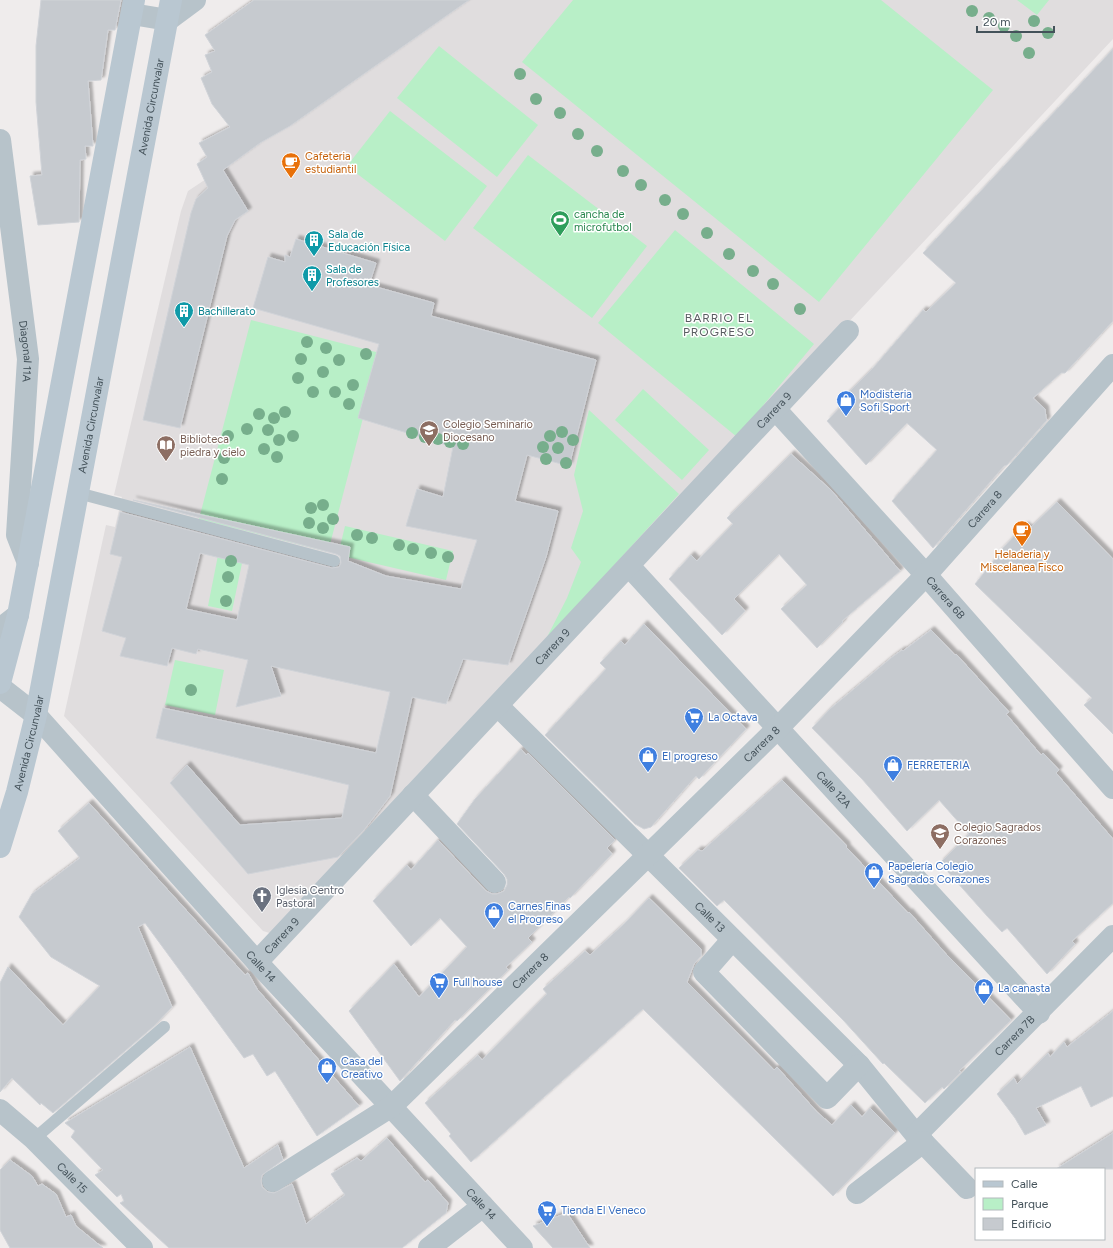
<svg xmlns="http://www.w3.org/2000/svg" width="1113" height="1248" viewBox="0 0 1113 1248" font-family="Figtree,sans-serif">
	<defs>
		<filter id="shadow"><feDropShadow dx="3.5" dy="-3.5" stdDeviation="1" flood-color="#0004"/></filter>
	</defs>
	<rect width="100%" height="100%" fill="#efecec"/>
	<path fill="#e0ddde" d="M469,0H1113V39L276,935L263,931L64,716L106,525L115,527L122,497L114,495L181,211L188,191L260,143L290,126Z"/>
	<path fill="#b8efc7" d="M573,0H881L993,90L819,302L522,62Z
		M1017,0H1049L1037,15Z
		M439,46L538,125L497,177L397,98Z
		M390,111L487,186L445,241L347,166Z
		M528,155L647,246L592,318L473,228Z
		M675,230L814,344L737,437L598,323Z
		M251,320L380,353L328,552L199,519Z
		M643,389L709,450L682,480L615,420Z
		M589,410L679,494L545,641L567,598L581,562L571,548L583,511L574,475Z
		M345,526L453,551L446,580L338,555Z
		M220,545L245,549L232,611L208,606Z
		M175,660L224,670L215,715L165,705Z"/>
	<path fill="#c6cacf" stroke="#d0d3d8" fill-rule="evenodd" filter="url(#shadow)" d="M41,0H121L115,30H108L101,80L88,81L93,146H85L86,159L80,160L79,222L38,225L30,176L42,175L36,102V46Z
		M254,0H469L290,126L260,143L223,170L248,211L235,220L227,236L180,428L143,420L191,213L196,199L208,188L197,164L207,157L199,143L230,127L212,104L201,78L212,72L205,55L215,51L205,35Z
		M1113,49V321L1065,373H1061L1033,398L1045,409L1046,418L1047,420L1007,465L1004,466L933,548L892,501L937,450L907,423L866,465L827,421L844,403L841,400L873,368L923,310L926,312L956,283L923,253Z
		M296,239L376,263L369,285L434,303L431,316L596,360L569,466L527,455L515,501L558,511L546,557L508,665L463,659L446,704L412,697L390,796L364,830L338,857L248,874L170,783L187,765L240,825L342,818L349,785L156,738L163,708L376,753L390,692L271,666L281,696L236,707L248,660L198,649L196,654L172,648L167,666L120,656L126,638L102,631L122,557L110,554L120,512L332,568L339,567L341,563L340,556L336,554L133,500L350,547L348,561L386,576L461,589L477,540L406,526L417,489L443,497L453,447L358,418L379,344L253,308L268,257L285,262V255L290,257ZM200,553L249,565L237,620L186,609Z
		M791,454L831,490L900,571L842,621L843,622L817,648L781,609L807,585L779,554L734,599L745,611L722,635L669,579L691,555L697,561L733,524L727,518Z
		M1057,502L1113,559V734L1084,705L1092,698L975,584L999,554L998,553L1025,525L1029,529Z
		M644,624L746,729L699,779L696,776L651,827L644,829L635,824L545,735L606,669L600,663L621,641L625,645Z
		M931,630L955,655L956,654L1009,712L1006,714L1041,755L1043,753L1059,770L1056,773L1113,839V903L1072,941L1075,944L1047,974L1007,928L1002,932L987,916L940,863L969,834L939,800L907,831L862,779L812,728L830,709L891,658L902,650L903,651Z
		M521,749L526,755L528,753L615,840L607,848L612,854L570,898L569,897L528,938L532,942L506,967L508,970L457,1021L455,1020L400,1081L349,1011L394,964L419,997L467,947L440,918L411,946L373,901L407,865L411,870L438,840L486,891L492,894H497L504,891L507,885V879L504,874L457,824L475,799Z
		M782,780L847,846L846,847L908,913L909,912L946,954L1011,1020L959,1071L961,1072L944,1089L942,1087L925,1103L884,1063L883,1064L843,1020L724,900L717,906L679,868L698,850L702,851Z
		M89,803L245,975L248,973L257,989L359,1106L317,1136L275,1071L267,1076L253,1054L244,1058L145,923L138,927L172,1007L154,1026L53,1113L41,1103L40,1105L12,1078L0,1092V983L8,967L63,1025L100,986L51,957L19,917L32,894L80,858L58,831Z
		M649,898L701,949V956L694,964L687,982L774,1070L777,1067L817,1112L832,1125L851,1105L862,1117L870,1108L895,1133L833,1196L643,1009L471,1162L449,1136L451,1134L425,1103L478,1055L482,1060L547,994L543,989L585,951L590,955L624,924Z
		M1113,1011V1096L1091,1107L1081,1086L1036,1108L1046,1125L1025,1135L1015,1118L997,1094L1014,1078L1017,1084L1048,1053L1050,1057L1064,1042L1067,1047Z
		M190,1047L244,1168L278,1145L283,1160L262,1175L261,1181L262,1187L268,1192L274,1193L292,1184L306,1224L345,1195L331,1174L357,1158L361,1161L387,1138L425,1182L428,1180L448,1203L446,1213L402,1248H169L120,1203L124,1201L121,1194L117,1197L95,1175L103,1170L71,1137L75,1131L65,1123Z
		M1113,1133V1169H1056Z
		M10,1160L32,1176L38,1186L42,1184L56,1194L66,1217L71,1215L76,1226L103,1248H10L0,1230V1170Z
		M567,1213L590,1248H553L533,1226Z"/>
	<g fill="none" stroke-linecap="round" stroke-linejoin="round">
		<path stroke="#b7c3ca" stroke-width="12" d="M78,493L334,561
			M34,1139L164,1027"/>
		<g stroke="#b7c3ca" stroke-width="22">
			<path d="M132,14L168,20L195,0"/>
			<path id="s1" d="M0,140L28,359L17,535L28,563"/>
			<path id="s2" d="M776,410L926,575L1113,788"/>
			<path id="s3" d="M629,566L1039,1013"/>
			<path d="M0,629L18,615"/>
			<path id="s4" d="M0,687L36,715L257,962L522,1248"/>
			<path id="s5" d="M498,706L859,1065L916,1135L967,1188"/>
			<path d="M413,795L495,882"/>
			<path d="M732,940L704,972L827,1098L859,1065"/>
			<path id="s6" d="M257,962L848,331"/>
			<path id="s7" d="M0,1110L34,1139L142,1248"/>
			<path id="s8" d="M916,1135L1113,936"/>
			<path id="s9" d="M273,1181L392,1106L778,728L926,575L1113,365"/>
			<path d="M857,1193L923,1142"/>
			<path d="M429,1248L483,1206"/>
		</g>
		<g stroke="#b9c7d1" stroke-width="22">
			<path d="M0,683L18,615L134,0"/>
			<path id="s10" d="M0,847L17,792L36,715L171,0"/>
		</g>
	</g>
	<g fill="#77ae8c">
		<circle cx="972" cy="11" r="6"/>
		<circle cx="989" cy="18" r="6"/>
		<circle cx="1034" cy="21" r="6"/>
		<circle cx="1004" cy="26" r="6"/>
		<circle cx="1048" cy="33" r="6"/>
		<circle cx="1016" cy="36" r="6"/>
		<circle cx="1029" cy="53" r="6"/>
		<circle cx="520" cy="74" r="6"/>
		<circle cx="536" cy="99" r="6"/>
		<circle cx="560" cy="113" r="6"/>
		<circle cx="578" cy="134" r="6"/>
		<circle cx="597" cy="151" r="6"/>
		<circle cx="623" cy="171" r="6"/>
		<circle cx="641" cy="185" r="6"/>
		<circle cx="665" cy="200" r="6"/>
		<circle cx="683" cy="214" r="6"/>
		<circle cx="707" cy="233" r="6"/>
		<circle cx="729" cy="254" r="6"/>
		<circle cx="753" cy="271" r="6"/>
		<circle cx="773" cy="284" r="6"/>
		<circle cx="800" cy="309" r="6"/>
		<circle cx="307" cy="342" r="6"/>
		<circle cx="326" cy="348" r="6"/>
		<circle cx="366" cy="354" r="6"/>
		<circle cx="301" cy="359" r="6"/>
		<circle cx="339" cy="360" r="6"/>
		<circle cx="323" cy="372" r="6"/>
		<circle cx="298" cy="378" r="6"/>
		<circle cx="353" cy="385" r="6"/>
		<circle cx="313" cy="392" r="6"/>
		<circle cx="335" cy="392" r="6"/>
		<circle cx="349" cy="404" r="6"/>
		<circle cx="285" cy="412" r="6"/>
		<circle cx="259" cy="414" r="6"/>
		<circle cx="274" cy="418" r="6"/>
		<circle cx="247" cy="429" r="6"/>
		<circle cx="268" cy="430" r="6"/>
		<circle cx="562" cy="432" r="6"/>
		<circle cx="412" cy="433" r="6"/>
		<circle cx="228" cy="436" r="6"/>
		<circle cx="293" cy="436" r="6"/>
		<circle cx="550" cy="436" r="6"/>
		<circle cx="425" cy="437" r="6"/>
		<circle cx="438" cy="439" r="6"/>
		<circle cx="279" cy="440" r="6"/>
		<circle cx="573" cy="440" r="6"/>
		<circle cx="450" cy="442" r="6"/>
		<circle cx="463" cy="444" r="6"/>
		<circle cx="543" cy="447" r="6"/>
		<circle cx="558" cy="448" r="6"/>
		<circle cx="264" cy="449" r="6"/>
		<circle cx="277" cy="457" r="6"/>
		<circle cx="224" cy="458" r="6"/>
		<circle cx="546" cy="459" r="6"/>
		<circle cx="566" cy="463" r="6"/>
		<circle cx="222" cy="479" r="6"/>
		<circle cx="323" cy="505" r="6"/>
		<circle cx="311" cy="508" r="6"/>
		<circle cx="333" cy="519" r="6"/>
		<circle cx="309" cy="523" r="6"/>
		<circle cx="323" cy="528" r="6"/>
		<circle cx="357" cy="535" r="6"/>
		<circle cx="372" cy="538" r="6"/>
		<circle cx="399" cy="545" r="6"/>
		<circle cx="413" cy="549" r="6"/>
		<circle cx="431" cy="553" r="6"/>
		<circle cx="448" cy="557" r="6"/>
		<circle cx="231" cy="561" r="6"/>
		<circle cx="228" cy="577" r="6"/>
		<circle cx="226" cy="601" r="6"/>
		<circle cx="191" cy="690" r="6"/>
	</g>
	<defs>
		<g id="cafe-pin" transform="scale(1)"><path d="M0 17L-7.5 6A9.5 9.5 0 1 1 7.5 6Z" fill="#e8710a" stroke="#fff"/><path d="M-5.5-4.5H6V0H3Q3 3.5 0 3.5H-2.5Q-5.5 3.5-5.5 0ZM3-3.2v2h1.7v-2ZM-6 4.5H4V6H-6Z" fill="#fff"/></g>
		<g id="stadium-pin" transform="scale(1)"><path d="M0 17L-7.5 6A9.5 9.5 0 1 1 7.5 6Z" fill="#2e9e5b" stroke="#fff"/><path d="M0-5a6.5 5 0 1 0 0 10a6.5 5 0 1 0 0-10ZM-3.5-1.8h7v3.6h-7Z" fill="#fff"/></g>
		<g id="building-pin" transform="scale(1)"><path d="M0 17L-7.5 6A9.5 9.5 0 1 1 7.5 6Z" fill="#0f9aa8" stroke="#fff"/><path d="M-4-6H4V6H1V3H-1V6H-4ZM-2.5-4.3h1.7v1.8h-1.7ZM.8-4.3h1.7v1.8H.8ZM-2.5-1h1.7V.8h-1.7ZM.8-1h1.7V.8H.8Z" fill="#fff"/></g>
		<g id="shop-pin" transform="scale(1)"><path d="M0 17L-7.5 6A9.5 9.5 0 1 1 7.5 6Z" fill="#3f7fe0" stroke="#fff"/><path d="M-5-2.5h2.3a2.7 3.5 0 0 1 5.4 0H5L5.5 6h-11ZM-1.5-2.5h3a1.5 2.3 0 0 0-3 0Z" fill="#fff"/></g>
		<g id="school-pin" transform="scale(1)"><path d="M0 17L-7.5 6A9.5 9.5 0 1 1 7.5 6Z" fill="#8d6e63" stroke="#fff"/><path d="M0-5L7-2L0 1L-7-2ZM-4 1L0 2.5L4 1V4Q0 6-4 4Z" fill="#fff"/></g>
		<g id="library-pin" transform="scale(1)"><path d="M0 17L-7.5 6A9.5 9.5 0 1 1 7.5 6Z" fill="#8d6e63" stroke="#fff"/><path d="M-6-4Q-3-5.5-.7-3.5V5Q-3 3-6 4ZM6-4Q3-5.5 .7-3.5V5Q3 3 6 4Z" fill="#fff"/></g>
		<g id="supermarket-pin" transform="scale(1)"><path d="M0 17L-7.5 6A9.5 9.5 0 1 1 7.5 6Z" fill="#3f7fe0" stroke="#fff"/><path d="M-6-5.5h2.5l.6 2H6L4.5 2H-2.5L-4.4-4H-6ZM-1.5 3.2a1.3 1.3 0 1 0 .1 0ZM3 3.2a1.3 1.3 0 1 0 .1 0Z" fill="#fff"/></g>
		<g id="church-pin" transform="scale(1)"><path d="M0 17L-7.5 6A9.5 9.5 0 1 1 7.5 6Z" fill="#6b7280" stroke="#fff"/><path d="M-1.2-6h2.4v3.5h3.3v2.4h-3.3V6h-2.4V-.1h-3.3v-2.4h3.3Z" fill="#fff"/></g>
	</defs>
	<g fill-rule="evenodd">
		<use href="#cafe-pin" x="291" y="162"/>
		<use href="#stadium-pin" x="560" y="220"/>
		<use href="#building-pin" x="314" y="240"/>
		<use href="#building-pin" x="312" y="275"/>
		<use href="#building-pin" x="184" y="311"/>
		<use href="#shop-pin" x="846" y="400"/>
		<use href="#school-pin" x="429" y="430"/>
		<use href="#library-pin" x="166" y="445"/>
		<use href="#cafe-pin" x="1022" y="530"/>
		<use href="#supermarket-pin" x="694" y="717"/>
		<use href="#shop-pin" x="648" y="756"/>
		<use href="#shop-pin" x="893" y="765"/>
		<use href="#school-pin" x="940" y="833"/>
		<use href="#shop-pin" x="874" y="872"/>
		<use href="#church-pin" x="262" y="896"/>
		<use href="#shop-pin" x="494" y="912"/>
		<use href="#supermarket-pin" x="439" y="982"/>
		<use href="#shop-pin" x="984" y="988"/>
		<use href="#shop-pin" x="327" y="1067"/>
		<use href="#supermarket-pin" x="547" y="1210"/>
	</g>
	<g text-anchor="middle" stroke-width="3" stroke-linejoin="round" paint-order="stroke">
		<g font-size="11" fill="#44525a" stroke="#fff">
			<text dy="4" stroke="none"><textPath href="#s10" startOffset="756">Avenida Circunvalar</textPath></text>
			<text dy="4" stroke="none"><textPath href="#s1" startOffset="213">Diagonal 11A</textPath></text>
			<text dy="4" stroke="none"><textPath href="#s6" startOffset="756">Carrera 9</textPath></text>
			<text dy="4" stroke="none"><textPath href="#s10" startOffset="432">Avenida Circunvalar</textPath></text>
			<text dy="4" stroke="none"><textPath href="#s9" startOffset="982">Carrera 8</textPath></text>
			<text dy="4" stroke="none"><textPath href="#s2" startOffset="253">Carrera 6B</textPath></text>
			<text dy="4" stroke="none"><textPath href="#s6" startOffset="432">Carrera 9</textPath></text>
			<text dy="4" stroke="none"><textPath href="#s10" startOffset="108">Avenida Circunvalar</textPath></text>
			<text dy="4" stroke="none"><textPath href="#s9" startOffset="658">Carrera 8</textPath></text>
			<text dy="4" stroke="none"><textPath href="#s3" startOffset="303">Calle 12A</textPath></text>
			<text dy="4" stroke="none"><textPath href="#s5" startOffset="299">Calle 13</textPath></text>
			<text dy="4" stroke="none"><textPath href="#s6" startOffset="36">Carrera 9</textPath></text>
			<text dy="4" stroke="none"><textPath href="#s4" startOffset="383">Calle 14</textPath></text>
			<text dy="4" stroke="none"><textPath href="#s9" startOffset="334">Carrera 8</textPath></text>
			<text dy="4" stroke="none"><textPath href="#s8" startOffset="140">Carrera 7B</textPath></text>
			<text dy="4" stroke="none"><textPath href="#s7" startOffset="99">Calle 15</textPath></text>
			<text dy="4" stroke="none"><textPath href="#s4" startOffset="707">Calle 14</textPath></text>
		</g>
		<g font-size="11" fill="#c56008" stroke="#fff" text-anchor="start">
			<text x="305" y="160">Cafeteria<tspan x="305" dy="13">estudiantil</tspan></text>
			<text x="1022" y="558" text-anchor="middle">Heladeria y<tspan x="1022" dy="13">Miscelanea Fisco</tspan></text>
		</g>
		<g font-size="11" fill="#27864d" stroke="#fff" text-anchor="start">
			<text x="574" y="218">cancha de<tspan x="574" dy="13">microfutbol</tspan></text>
		</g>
		<g font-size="11" fill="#0d838f" stroke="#fff" text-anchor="start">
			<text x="328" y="238">Sala de<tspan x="328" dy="13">Educación Física</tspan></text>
			<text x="326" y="273">Sala de<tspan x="326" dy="13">Profesores</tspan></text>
			<text x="198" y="315">Bachillerato</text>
		</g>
		<g font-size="11" fill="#366cbe" stroke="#fff" text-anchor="start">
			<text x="860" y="398">Modisteria<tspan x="860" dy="13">Sofi Sport</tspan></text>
			<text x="708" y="721">La Octava</text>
			<text x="662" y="760">El progreso</text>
			<text x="907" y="769">FERRETERIA</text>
			<text x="888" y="870">Papelería Colegio<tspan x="888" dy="13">Sagrados Corazones</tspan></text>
			<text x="508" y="910">Carnes Finas<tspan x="508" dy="13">el Progreso</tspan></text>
			<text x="453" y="986">Full house</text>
			<text x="998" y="992">La canasta</text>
			<text x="341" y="1065">Casa del<tspan x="341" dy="13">Creativo</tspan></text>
			<text x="561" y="1214">Tienda El Veneco</text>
		</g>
		<g font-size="11" fill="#785e54" stroke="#fff" text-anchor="start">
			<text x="443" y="428">Colegio Seminario<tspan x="443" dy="13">Diocesano</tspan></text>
			<text x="180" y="443">Biblioteca<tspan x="180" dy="13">piedra y cielo</tspan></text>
			<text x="954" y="831">Colegio Sagrados<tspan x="954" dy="13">Corazones</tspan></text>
		</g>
		<g font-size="11" fill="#5b616d" stroke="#fff" text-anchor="start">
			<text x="276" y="894">Iglesia Centro<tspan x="276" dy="13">Pastoral</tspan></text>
		</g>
		<g font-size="12" letter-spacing="1" fill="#595d61" stroke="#fff">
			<text x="719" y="322">BARRIO EL<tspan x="719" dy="14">PROGRESO</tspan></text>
		</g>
	</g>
	<rect x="975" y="1168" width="130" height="72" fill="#ffffff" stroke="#b4babd"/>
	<rect x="983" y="1181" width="20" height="6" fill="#b9c7d1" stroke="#b4babd"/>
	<text x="1011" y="1188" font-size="12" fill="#44525a">Calle</text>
	<rect x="983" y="1198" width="20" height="12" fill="#b8efc7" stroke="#b4babd"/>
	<text x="1011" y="1208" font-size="12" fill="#44525a">Parque</text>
	<rect x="983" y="1218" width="20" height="12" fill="#c6cacf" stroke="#b4babd"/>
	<text x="1011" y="1228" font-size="12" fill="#44525a">Edificio</text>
	<path d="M977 26v6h77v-6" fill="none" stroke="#44525a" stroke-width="2"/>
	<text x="983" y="26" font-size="12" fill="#44525a" stroke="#ffffff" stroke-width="3" paint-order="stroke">20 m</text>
</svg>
